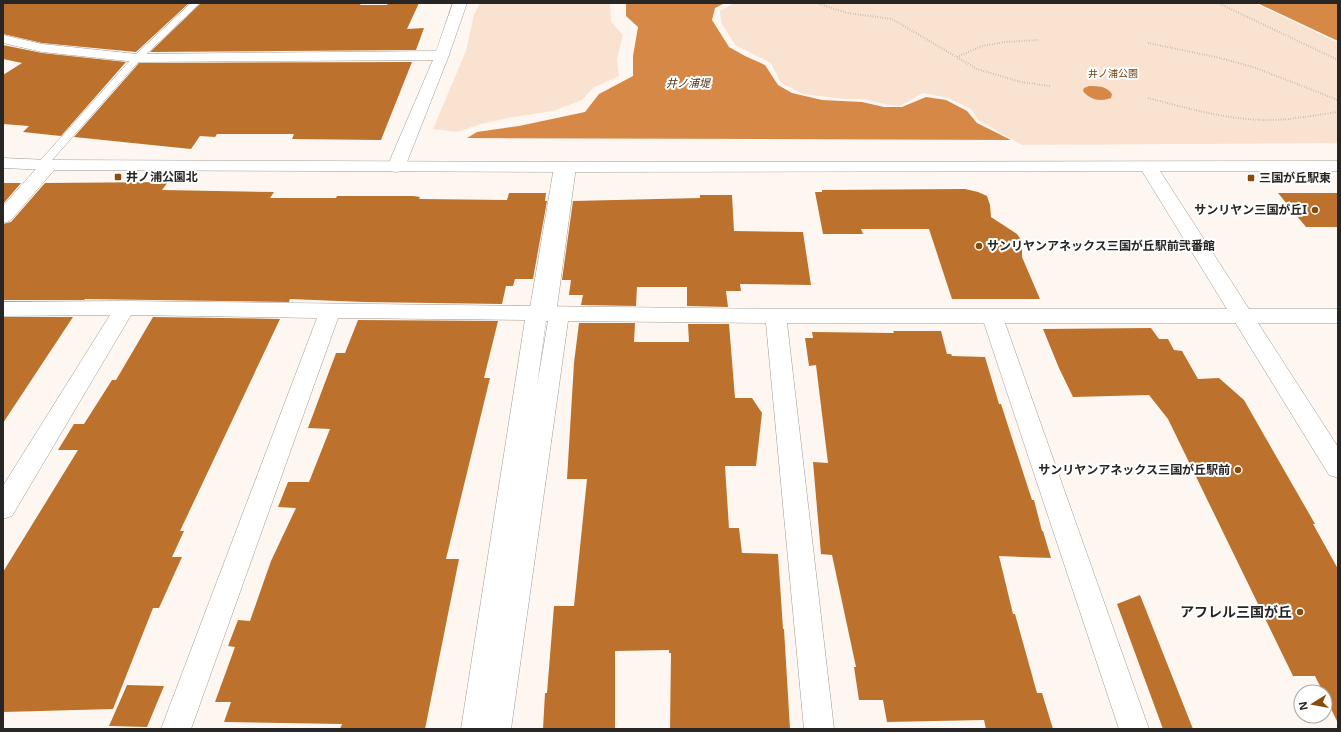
<svg xmlns="http://www.w3.org/2000/svg" width="1341" height="732" viewBox="0 0 1341 732" font-family="'Noto Sans','Noto Sans JP',sans-serif">
	<rect width="100%" height="100%" fill="#fef7f1"/>
	<path fill="#fae2d0" d="M480,3H610L611,22L623,35L617,59L619,76L593,88L582,100L553,111L514,117L481,124L457,132L433,129L466,51L474,15Z
		M734,3H1254L1338,43V143L1022,145L978,120L971,109L948,98L923,93L900,106L889,105L863,99H843L803,94L781,83L771,63L735,45L721,22L720,11Z"/>
	<path fill="#d68946" d="M626,3H725L715,8L712,20L729,47L745,56L765,65L778,85L792,93L822,100L862,102L884,107H902L926,97L946,100L967,111L977,123L1011,140L467,138L477,132L519,126L585,112L599,94L633,76V56L638,27L626,16Z
		M1257,3H1338V41Z
		M1089,86C1098,86 1107,86 1112,94L1111,98C1101,102 1090,100 1083,91L1084,88Z"/>
	<path fill="#bc712c" d="M3,3H189L136,52L42,43L3,34Z
		M201,3H358L361,5H387L388,3H419L407,29L424,28L416,50L150,52Z
		M3,45L42,53L126,62L61,136L23,132L29,126L3,124V75L22,63L3,59Z
		M412,62L381,140L292,139L294,134H217L215,137L200,136L191,149L74,137L139,63Z
		M168,182L162,190L274,192L270,198H336L337,196H413L420,197L419,199L507,200L509,193H546L545,201H547L533,279H515L513,286H506L502,304L364,302L290,299L289,302L85,299L84,300H3V224L11,222L45,183Z
		M3,183H21L3,204Z
		M965,189L978,192L987,196L990,205L991,217L1017,234L1022,241V257L1040,299H952L929,229H861L863,234H823L815,192H822V190Z
		M1278,193H1338V227H1306Z
		M700,195H732L734,231L803,232L811,285L740,284L741,291H726L728,307L687,306V287H637L636,306L581,305L583,295H569L571,280H562L573,201L700,198Z
		M3,317H73L3,423Z
		M153,317L280,319L180,531H184L172,557H182L159,608H153L113,709L3,712V572L78,450H58L74,424H84L112,380H116Z
		M358,320L498,321L484,378H490L446,559H459L425,729H340L342,724L224,722L231,702H215L235,647L228,646L238,620L250,621L271,561L296,508L278,507L288,482H309L330,429L308,428L336,353H345Z
		M579,323H635L634,342H689L688,324H729L735,398H752L762,413L756,466H725L729,528H739L742,553L778,554L783,629H784L790,729H670L671,653H669V650L615,651V729H543L545,693H547L554,606H574L587,479H567L574,363Z
		M1151,328L1159,339H1168L1174,350L1182,351L1198,379L1219,378L1244,400L1315,524H1313L1338,569V723L1325,697V692H1323L1315,676H1293L1168,419L1149,395L1073,397L1059,368L1043,329Z
		M893,331H941L947,354H951L952,356L985,357L999,404H1001L1032,500H1034L1042,531H1043L1051,558L999,556L1013,614H1015L1037,693H1042L1053,729H986L984,720L887,722L883,700H859L854,667H856L832,555L821,554L813,462L828,463L816,365L809,366L805,338H813L812,332L894,333Z
		M1140,595L1193,729H1163L1117,604Z
		M127,685L164,686L147,727L109,726Z"/>
	<g fill="none" stroke-linecap="round" stroke-linejoin="round">
		<g stroke="#a09994" stroke-width="1">
			<path id="service" d="M191,3H200L140,60L46,167H38L36,165L38,163L134,56Z
				M560,164L565,166L570,164L576,167L556,314L554,317L549,319L544,317L542,314L541,317L536,319L531,317L529,314L554,167Z"/>
		</g>
		<g stroke="#a09994" stroke-width="1">
			<path id="minor" d="M453,3H467L449,55L405,167L402,171L396,172L390,171L387,167L433,60L137,62L42,52L3,43V35L42,44L137,54L436,51Z
				M49,160L55,161L58,165L55,169L10,221L3,223V206L43,161Z
				M125,301L776,309H1338V323H1005L1149,729H1119L984,323H787L834,729H804L766,323L568,321L511,729H461L525,320L338,318L191,729H161L317,318L131,315L12,516L3,519V486L110,315L3,316V302ZM546,321H548L537,386Z"/>
		</g>
		<g stroke="#a09994" stroke-width="1">
			<path id="tertiary" d="M3,158L49,160L570,162L1338,161V171H1160L1338,447V478L1329,475L1142,171L570,172L49,170L3,168Z"/>
		</g>
		<path stroke="#a8a39e" stroke-width="2" stroke-dasharray="0.5 2" stroke-linecap="butt" d="M817,3L847,13L892,19L977,69L1021,82L1050,86
			M1218,3L1338,60
			M1148,43L1220,58L1256,68L1338,100
			M957,57L982,46L1005,42L1038,40
			M1148,98C1187,108 1227,120 1268,120C1292,120 1315,115 1338,112"/>
		<use href="#service" fill="#fff" fill-rule="evenodd"/>
		<use href="#minor" fill="#fff" fill-rule="evenodd"/>
		<use href="#tertiary" fill="#fff" fill-rule="evenodd"/>
	</g>
	<g fill="#884b0a" stroke="#fff" stroke-width="1.5">
		<rect x="114" y="173" width="8" height="8" rx="2"/>
		<rect x="1247" y="174" width="8" height="8" rx="2"/>
		<circle cx="1315" cy="210" r="4"/>
		<circle cx="979" cy="246" r="4"/>
		<circle cx="1238" cy="470" r="4"/>
		<circle cx="1300" cy="612" r="4"/>
	</g>
	<g text-anchor="middle" stroke-width="4" stroke-linejoin="round" paint-order="stroke">
		<g font-size="10" fill="#713f0a" stroke="#fff">
			<text x="1113" y="77">井ノ浦公園</text>
		</g>
		<g font-size="11" font-style="italic" fill="#503014" stroke="#fff">
			<text x="688" y="87">井ノ浦堤</text>
		</g>
		<g font-size="12" font-weight="bold" fill="#282624" stroke="#fff" text-anchor="start">
			<text x="126" y="181">井ノ浦公園北</text>
			<text x="1259" y="182">三国が丘駅東</text>
			<text x="1307" y="214" text-anchor="end">サンリヤン三国が丘I</text>
			<text x="987" y="250">サンリヤンアネックス三国が丘駅前弐番館</text>
			<text x="1230" y="474" text-anchor="end">サンリヤンアネックス三国が丘駅前</text>
		</g>
		<g font-size="14" font-weight="bold" fill="#282624" stroke="#fff" text-anchor="end">
			<text x="1292" y="617">アフレル三国が丘</text>
		</g>
	</g>
	<rect width="1341" height="732" fill="none" stroke="#282624" stroke-width="8"/>
	<g transform="translate(1313 704) rotate(259)"><circle r="19" fill="#ffffff" stroke="#a9a8a7"/>
	<path d="M0-3L7 15L0 10L-7 15Z" fill="#884b0a"/>
	<text y="-6" font-size="11" font-weight="bold" text-anchor="middle" fill="#282624">N</text>
	</g>
</svg>
